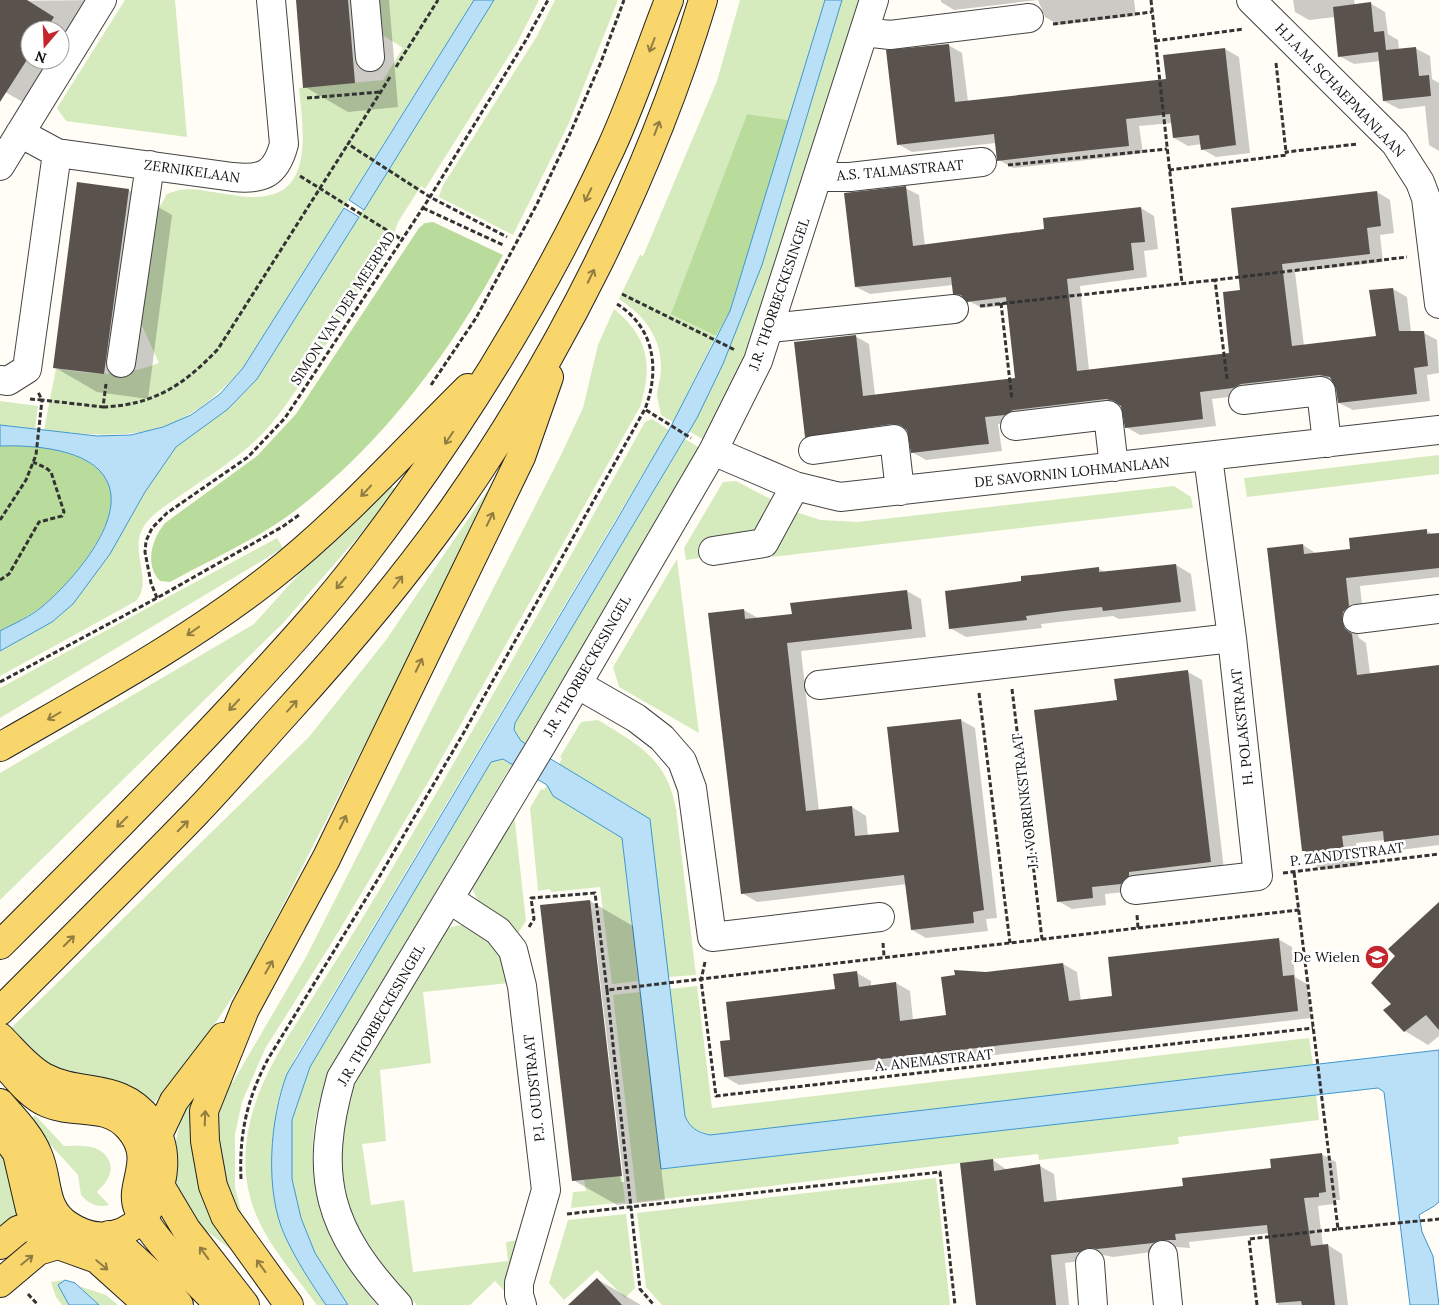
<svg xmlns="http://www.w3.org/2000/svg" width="1439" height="1305" viewBox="0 0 1439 1305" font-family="Lora,serif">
	<rect width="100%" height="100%" fill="#fffdf5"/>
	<path fill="#d5ebbd" d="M125,0H175L187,137L66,121L57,108Z
		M376,0H474L243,368C179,439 135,440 44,430L56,369C96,374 119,378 159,363L139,319L154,204L161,205L167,194C187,186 198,190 219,193C234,195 250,199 265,196C315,190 302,122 299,88L383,80L403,48L379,33Z
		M494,0H539L517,43L425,189L421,186L398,222L390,246C365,284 341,322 316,360C297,388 279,419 254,442C232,462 206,478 181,495C169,504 152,513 144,526C128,551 154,580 136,601L0,676V651L52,622L73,604L110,554L145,492L176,447L228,409L257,379Z
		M555,0H618L569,123L513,235L439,197L442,187L537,36Z
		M740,0H825L789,120L747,114L672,314L716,336L673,422L661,415C660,409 658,402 657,396C657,388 661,378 661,369C662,338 644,315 619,299L640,255L643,256L717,81Z
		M842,0H862L746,359L704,440L689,431L723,364L762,265Z
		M614,309C649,338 653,365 640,407L430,779L331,944L265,1049L242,1102L235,1134V1188L243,1219L222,1191L215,1126L224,1083L233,1082L306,957L560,457L583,408L598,345Z
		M0,401L38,406L35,429L0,425Z
		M652,419L669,430L295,1058L281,1090L276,1110L273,1176L274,1198L284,1235L326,1305H317C276,1250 237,1213 247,1138C255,1081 289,1036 318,989C347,944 374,900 400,855C485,712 564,567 645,422Z
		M685,439L700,448L525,743C516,738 513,733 515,723Z
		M1439,455V474L1247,497L1244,478Z
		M511,456L253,964C223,1014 190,1062 151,1106L49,1069L7,1032L309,737L386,640Z
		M383,481L398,491L283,623L0,900V773L254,624Z
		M736,481L778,503L763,528L705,557L686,560L684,548L723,482Z
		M1174,486L1191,497L1193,508L772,557L792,511L821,520L857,522Z
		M277,538L283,548L0,718V688Z
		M677,559L699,733L619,687L613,667Z
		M598,720C639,745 667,759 676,809L696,975L668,977L650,819L559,764L562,759L560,757L581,722Z
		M503,759L512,764L349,1037C341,1051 333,1065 327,1081C305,1131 309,1194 334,1243C345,1265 362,1285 377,1305H348L315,1254L301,1218L292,1179V1120L310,1067L491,762Z
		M547,785L554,796L622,838L638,981L612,984L600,887L551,892L550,889L538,891L530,808L541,789L544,790Z
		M514,814L526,921L518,933L479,903L471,886Z
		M465,924C499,946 497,945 509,983L423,992L431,1063L380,1070L386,1141L362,1144L371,1205L404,1200L413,1272L508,1261L506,1242L520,1240L508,1295L495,1281L470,1305H417C397,1283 374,1260 361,1233C338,1189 335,1135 353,1089C363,1066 378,1044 391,1023C410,991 428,959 447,928Z
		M697,986L712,1108L1309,1038L1313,1065L710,1135L692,1128L685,1116L670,989Z
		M640,992L661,1169L1316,1094L1319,1120L1178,1137L1179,1144L1039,1160L1038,1154L993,1159L637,1202L613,995Z
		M195,1089L213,1220L234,1252L208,1232L201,1238C167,1185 166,1144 195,1089Z
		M35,1115L64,1146C80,1146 101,1143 109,1161C112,1167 111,1174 107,1180C105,1184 100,1188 97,1192L109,1205C97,1208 89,1204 81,1195L78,1175L29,1121Z
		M0,1146L11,1170L22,1220L0,1235Z
		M622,1176L625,1202L571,1208L573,1192L586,1191L584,1180Z
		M936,1178L950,1305H662L646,1287L637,1213Z
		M626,1214L635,1288L625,1298L597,1270L564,1300L549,1283L568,1220Z
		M65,1280L58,1285L69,1305H62L56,1297L51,1282Z
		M79,1286L106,1295L118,1305H99Z"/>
	<path fill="#b9dc9c" d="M747,114L789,120L730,311L716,336L671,314Z
		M433,222L503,255C451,352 383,443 296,510C258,539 212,559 170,582L160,581C144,564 152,539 165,523L257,456L296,414L419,228L425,223Z
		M29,445C55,449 92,455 107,480C129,517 67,588 40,608C27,617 14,624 0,631V446Z"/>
	<path fill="#b9e0f7" stroke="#3f96cf" d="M474,0H494L364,210L349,200Z
		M825,0H842L762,265L723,364L697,418L515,723L514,730L521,741L650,819L685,1116C690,1128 697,1132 710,1135L1439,1050V1202C1433,1208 1426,1210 1419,1215L1422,1232L1433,1256L1439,1305H1410L1384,1092L1378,1088L661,1169L622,838L553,796L547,785L503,759L491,762L310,1067L292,1120V1179L301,1218L315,1253L348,1305H326C311,1283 296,1260 285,1236C264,1191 270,1118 287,1074L615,523L669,430L730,311Z
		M344,208L359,217L257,379L228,409L176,447L145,492L110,554L73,604L52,622L0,651V631C15,623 30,617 43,606C70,583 127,521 107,481C91,448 31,445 0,446V425L97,436L131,435L163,427L191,415L220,394L243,368Z
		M65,1280L75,1283L99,1305H69L58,1285Z"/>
	<path fill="#0003" fill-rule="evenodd" d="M102,0L33,108L0,89V1ZM30,30H60V60H30Z
		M297,0H389L398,107L348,112L305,87Z
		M941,0H1134L1136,16L1059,25L1045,17L1038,0L954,10L941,2Z
		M1293,0H1354L1355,5L1370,3L1385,12L1388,34L1398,40L1399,50L1415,48L1430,56L1432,79L1439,83V151L1429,145L1425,106L1399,109L1384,101L1380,61L1354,64L1339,56L1335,17L1309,20L1295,12Z
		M948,45L962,53L968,102L1167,80L1225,49L1239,57L1250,153L1216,157L1202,149V144L1188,146L1174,138L1172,123L1139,126L1143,153L1105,158L1013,168L999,160L996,143L912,152L898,144Z
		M905,188L919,195L925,246L1045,230L1141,208L1154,216L1158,249L1144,251L1147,277L1080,286L1089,370L1230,354L1242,291L1377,192L1390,200L1394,233L1380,235L1383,262L1295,272L1304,346L1377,337L1393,289L1407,297L1411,332L1424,333L1437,340L1439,373L1427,375L1430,401L1353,410L1339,403L1334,383L1255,392L1247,395L1212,399L1216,426L1140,435L1126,427L1121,406L1027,418L1019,422L998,424L1002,451L926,460L912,452L907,431L819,444L806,436L855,336L869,344L875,395L1016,379L1008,305L982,308L954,293L953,285L870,294L856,287Z
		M128,190L172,215L148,399L97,392L54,367Z
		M1427,531L1434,535L1439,534V577L1360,586L1363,614L1356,629L1359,638L1366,643L1370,674L1439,667V845L1400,850L1386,840L1356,843L1359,866L1323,870L1309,862L1308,853L1304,851L1303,545L1317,554L1352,550Z
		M1176,565L1191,574L1196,611L1119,619L1113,616L1041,624L1042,628L966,637L950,628L1023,582L1099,569L1105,572Z
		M907,591L921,599L926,637L801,651L819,811L852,807L866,816L868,836L900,833L961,720L975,728L997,918L986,919L988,931L926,938L912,930L907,884L757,902L742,893L744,610L758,618L793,616Z
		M1188,672L1202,680L1224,870L1135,891L1105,894L1106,905L1072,909L1058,901L1118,701Z
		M590,901L633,926L665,1200L617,1205L573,1180ZM592,929H594L624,1182H621Z
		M1439,904V1036L1428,1045L1405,1031L1385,1010L1392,1004Z
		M1278,939L1292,947L1295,977L1307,984L1311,1018L739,1085L725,1077L731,1042L836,990L857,973L871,981V986L896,983L910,991L913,1020L947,1016L986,973L1063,964L1077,972L1081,1001L1114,997Z
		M1321,1154L1336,1162L1340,1200H1333V1204L1318,1206L1323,1246L1328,1245L1342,1254L1348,1305H1278L1270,1233L1189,1242L1190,1248L1176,1247L1168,1250L1113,1257L1103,1255L1095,1259L1065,1263L1069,1305H977L993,1160L1007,1170L1040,1166L1054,1174L1057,1202L1185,1187L1272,1170Z
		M597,1279L641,1305H569Z"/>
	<path fill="#5a524d" d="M0,0H27L54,17L46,30H30V55L0,102Z
		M296,0H348L355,83L303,88Z
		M1371,2L1374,32L1384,31L1386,50L1416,47L1419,76L1429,75L1431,96L1383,101L1378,52L1338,57L1333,7Z
		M949,44L955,102L1166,79L1163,55L1225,48L1236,145L1201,150L1199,135L1173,138L1170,114L1126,119L1129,146L1091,150L997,161L994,134L897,145L886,50Z
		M77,182L129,189L104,374L53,368Z
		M906,186L913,246L1044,229L1043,218L1141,207L1145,242L1131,243L1134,270L1067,279L1077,371L1229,353L1223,292L1240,290L1231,208L1377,191L1381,226L1367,228L1370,254L1282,264L1292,346L1376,336L1369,290L1393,288L1399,331H1424L1428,366L1414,368L1417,394L1338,403L1336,389L1330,377L1319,375L1241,384L1233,388L1200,392L1203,419L1125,428L1121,406L1114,401L1106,399L1013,410L1005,415L985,417L989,444L978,445L911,453L907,430L900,425L892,424L805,437L794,342L856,335L863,396L1015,378L1006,297L967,302L961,295L953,294L951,277L855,287L844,193Z
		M1427,529V534L1439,533V568L1346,578L1349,606L1343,612L1342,620L1345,629L1352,634L1357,675L1439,665V835L1384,842L1383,831L1342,836L1345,858L1308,862L1306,851H1302L1267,548L1303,544L1304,554L1350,549L1349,538Z
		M1176,564L1181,602L1103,611L1102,607L1064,611L1026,616L1027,620L949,629L945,591L1021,581V576L1041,574L1099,567V572Z
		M907,590L912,629L787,643L806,811L852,806L855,836L899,832L887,727L961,719L984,910L973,912L974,923L911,930L904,875L741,894L708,613L744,609L745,619L792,614L790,603Z
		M1188,670L1211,862L1129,872V876L1121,884L1092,887L1093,898L1057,902L1034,710L1117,700L1114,679Z
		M590,900L622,1176L572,1181L540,905Z
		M1439,902V1030L1426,1015L1404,1032L1383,1010L1391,1004L1371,983L1395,956L1388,949Z
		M1279,938L1283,976L1294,975L1298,1011L724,1077L720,1041L730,1040L726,1002L835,989L833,974L857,971L859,987L896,982L900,1021L946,1015L941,977L955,975L954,970L986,972L1063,963L1069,1001L1112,996L1108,957Z
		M1322,1153L1326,1192L1319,1193V1197L1304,1198L1311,1246L1328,1244L1335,1305H1302L1301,1301L1276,1303L1267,1225L1175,1234L1176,1240H1161L1153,1243L1097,1249L1088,1248L1080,1252L1051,1255L1056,1305H976L960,1163L993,1159L994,1171L1040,1164L1044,1202L1183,1186L1182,1178L1271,1168L1270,1159Z
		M597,1278L622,1305H568Z"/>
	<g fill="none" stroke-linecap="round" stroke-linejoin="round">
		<g stroke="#444" stroke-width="30">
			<path id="minor" d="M365,0L370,57
				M1251,0L1395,143L1420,182L1426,198L1439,304
				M864,32L890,35L1029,18
				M20,133L57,153L233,177C262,180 276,175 284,144L271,0
				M0,166L102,0
				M818,177H850L982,162
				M770,328L954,309
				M121,363L150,165
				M0,380L8,381L27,369L57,153
				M1243,400L1321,391L1327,443
				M1015,426L1108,415L1114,467
				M813,450L894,439L900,491
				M713,451L795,486L840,497L1439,430
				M713,551L764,543L795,486
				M1357,619L1439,609
				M577,684L636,718L662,738L682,761L692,788L712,937L880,917
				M819,685L1232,638
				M1135,890L1258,876L1232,638L1208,457
				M449,899L498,931L513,950L522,986L546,1190L519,1283V1295L522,1305
				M1163,1255L1168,1305
				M1090,1263L1093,1305
				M398,1305C328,1230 313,1177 341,1078L541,746L713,451L758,361L874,0"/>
		</g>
		<g stroke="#222" stroke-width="30">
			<path id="major" d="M0,747C92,694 188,642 272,576C343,520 404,451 468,388
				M0,945C80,865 161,784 238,701C280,655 323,609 361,559C459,431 544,294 611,148C633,100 650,49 669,0
				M0,1011C65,946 130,881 194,815C226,782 255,747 286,713C345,648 402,581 453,509C559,357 649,179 703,0
				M0,1037C14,1051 27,1068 44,1077C82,1097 120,1081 150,1121C190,1175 133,1269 68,1225C42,1208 49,1180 38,1155C30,1135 14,1119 0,1103
				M5,1065C17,1078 30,1096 47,1103C75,1115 106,1102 129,1128C157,1160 128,1184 138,1208C149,1236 197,1282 219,1305
				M0,1129L17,1153L30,1209L38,1222L58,1245L97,1259L148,1305
				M158,1135L174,1101L223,1037
				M161,1187L186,1229L245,1305
				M109,1235L160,1282L179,1305
				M0,1245L18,1230L55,1216
				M0,1283L38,1251L58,1245
				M289,1305L225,1216L213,1186L205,1141L204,1111L245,1009L326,859L521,457L549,377"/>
		</g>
		<path stroke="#333" stroke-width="3" stroke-dasharray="5 2.5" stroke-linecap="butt" d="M1151,0L1182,283
			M1053,24L1152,12
			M1155,41L1244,29
			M1276,63L1286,152
			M396,67L438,0
			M390,77L348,144L430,197L507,237
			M307,98L380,92
			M1008,165L1167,149
			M1169,170L1287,155L1286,152L1358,144
			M300,176L401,239
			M423,208L503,245
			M622,294L735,350
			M1001,303L1012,400
			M980,306L1215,280
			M1227,379L1215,280L1407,257
			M431,385L476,318L537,204L569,136L601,62L624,0
			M30,399L42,400L38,392
			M103,407C154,405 184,385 218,349L348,144
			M646,410L691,438
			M0,520L26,480L36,455L42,400L103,407L106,384
			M0,580L9,574L39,522L62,516L64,512L51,472L46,468L33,462
			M157,598L151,583L145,552L146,541L152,528L167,513L248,457L285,418L430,197L526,40L548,0
			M0,682L157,598L282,527L299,515
			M1012,689L1042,939
			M979,693L1010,943
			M1283,873L1439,854
			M529,927L534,919L531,898L595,893L607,990L1138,928L1137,915
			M1138,928L1299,910
			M883,943L884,956
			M705,962L701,980L716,1096L1313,1028
			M607,990L640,1289L654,1305
			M241,1179C239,1134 247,1099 268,1059L378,879L463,734L645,409C660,370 655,328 617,304
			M567,1214L940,1172L955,1305
			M1338,1229L1439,1219
			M28,1294L38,1305
			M1257,1305L1249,1239L1338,1229L1294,872"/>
		<use href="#minor" stroke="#fff" stroke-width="28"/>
		<use href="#major" stroke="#f9d66b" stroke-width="28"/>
	</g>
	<defs><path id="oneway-shaft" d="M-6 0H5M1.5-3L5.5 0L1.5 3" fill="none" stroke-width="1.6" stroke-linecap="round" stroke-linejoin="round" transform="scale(1.25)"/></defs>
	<g stroke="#917d42">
		<use href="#oneway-shaft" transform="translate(652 45) rotate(111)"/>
		<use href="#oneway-shaft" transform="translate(657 128) rotate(-69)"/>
		<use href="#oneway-shaft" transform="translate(588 195) rotate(116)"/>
		<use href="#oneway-shaft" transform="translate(591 276) rotate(-64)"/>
		<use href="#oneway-shaft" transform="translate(449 438) rotate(124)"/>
		<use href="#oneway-shaft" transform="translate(366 491) rotate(133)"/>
		<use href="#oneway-shaft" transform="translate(490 519) rotate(-64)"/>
		<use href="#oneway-shaft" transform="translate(398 582) rotate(-53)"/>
		<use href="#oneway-shaft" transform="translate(341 583) rotate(130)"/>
		<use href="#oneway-shaft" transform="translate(193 631) rotate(145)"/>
		<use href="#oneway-shaft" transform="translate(419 665) rotate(-64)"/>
		<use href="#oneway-shaft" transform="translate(234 705) rotate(133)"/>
		<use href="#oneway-shaft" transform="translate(292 706) rotate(-48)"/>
		<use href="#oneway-shaft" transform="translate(54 716) rotate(150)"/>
		<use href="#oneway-shaft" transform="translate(122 822) rotate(135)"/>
		<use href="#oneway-shaft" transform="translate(343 822) rotate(-64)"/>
		<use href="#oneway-shaft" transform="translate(183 826) rotate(-45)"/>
		<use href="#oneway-shaft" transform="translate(69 941) rotate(-45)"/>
		<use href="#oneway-shaft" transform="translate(269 967) rotate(-60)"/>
		<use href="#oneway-shaft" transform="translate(205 1118) rotate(-88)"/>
		<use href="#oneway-shaft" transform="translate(204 1253) rotate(-126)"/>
		<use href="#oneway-shaft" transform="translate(27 1260) rotate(-39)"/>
		<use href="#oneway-shaft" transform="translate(102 1265) rotate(40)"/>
		<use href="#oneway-shaft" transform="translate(261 1266) rotate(-126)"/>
	</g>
	<defs>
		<g id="school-disc" transform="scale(1.25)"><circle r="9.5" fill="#c4262e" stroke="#fff"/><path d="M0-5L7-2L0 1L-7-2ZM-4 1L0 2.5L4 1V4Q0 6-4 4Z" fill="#fff"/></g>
	</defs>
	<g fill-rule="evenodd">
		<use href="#school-disc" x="1377" y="957"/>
	</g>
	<g text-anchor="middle" stroke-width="5" stroke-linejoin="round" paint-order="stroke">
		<g font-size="14" fill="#111" stroke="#fff">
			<text transform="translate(1340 90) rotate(46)" y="5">H.J.A.M. SCHAEPMANLAAN</text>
			<text transform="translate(900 170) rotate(-5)" y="5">A.S. TALMASTRAAT</text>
			<text transform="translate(192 171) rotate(8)" y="5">ZERNIKELAAN</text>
			<text transform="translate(779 294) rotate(-71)" y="5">J.R. THORBECKESINGEL</text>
			<text transform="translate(343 308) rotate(-57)" y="5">SIMON VAN DER MEERPAD</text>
			<text transform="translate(1072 472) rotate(-6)" y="5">DE SAVORNIN LOHMANLAAN</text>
			<text transform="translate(587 666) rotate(-60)" y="5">J.R. THORBECKESINGEL</text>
			<text transform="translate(1242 727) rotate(-96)" y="5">H. POLAKSTRAAT</text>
			<text transform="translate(1025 801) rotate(-97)" y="5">J.J. VORRINKSTRAAT</text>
			<text transform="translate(1347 854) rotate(-7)" y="5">P. ZANDTSTRAAT</text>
			<text transform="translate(381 1015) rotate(-60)" y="5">J.R. THORBECKESINGEL</text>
			<text transform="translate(934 1060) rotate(-6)" y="5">A. ANEMASTRAAT</text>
			<text transform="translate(534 1088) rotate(-96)" y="5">P.J. OUDSTRAAT</text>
		</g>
		<g font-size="14" fill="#111" stroke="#fff" text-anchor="end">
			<text x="1360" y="962">De Wielen</text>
		</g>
	</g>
	<g transform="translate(45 45) rotate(199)"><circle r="24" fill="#ffffff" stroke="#a0a0a0"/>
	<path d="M0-4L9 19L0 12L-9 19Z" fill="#c4262e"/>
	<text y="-8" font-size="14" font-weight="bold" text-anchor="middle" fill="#111111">N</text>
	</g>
</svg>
